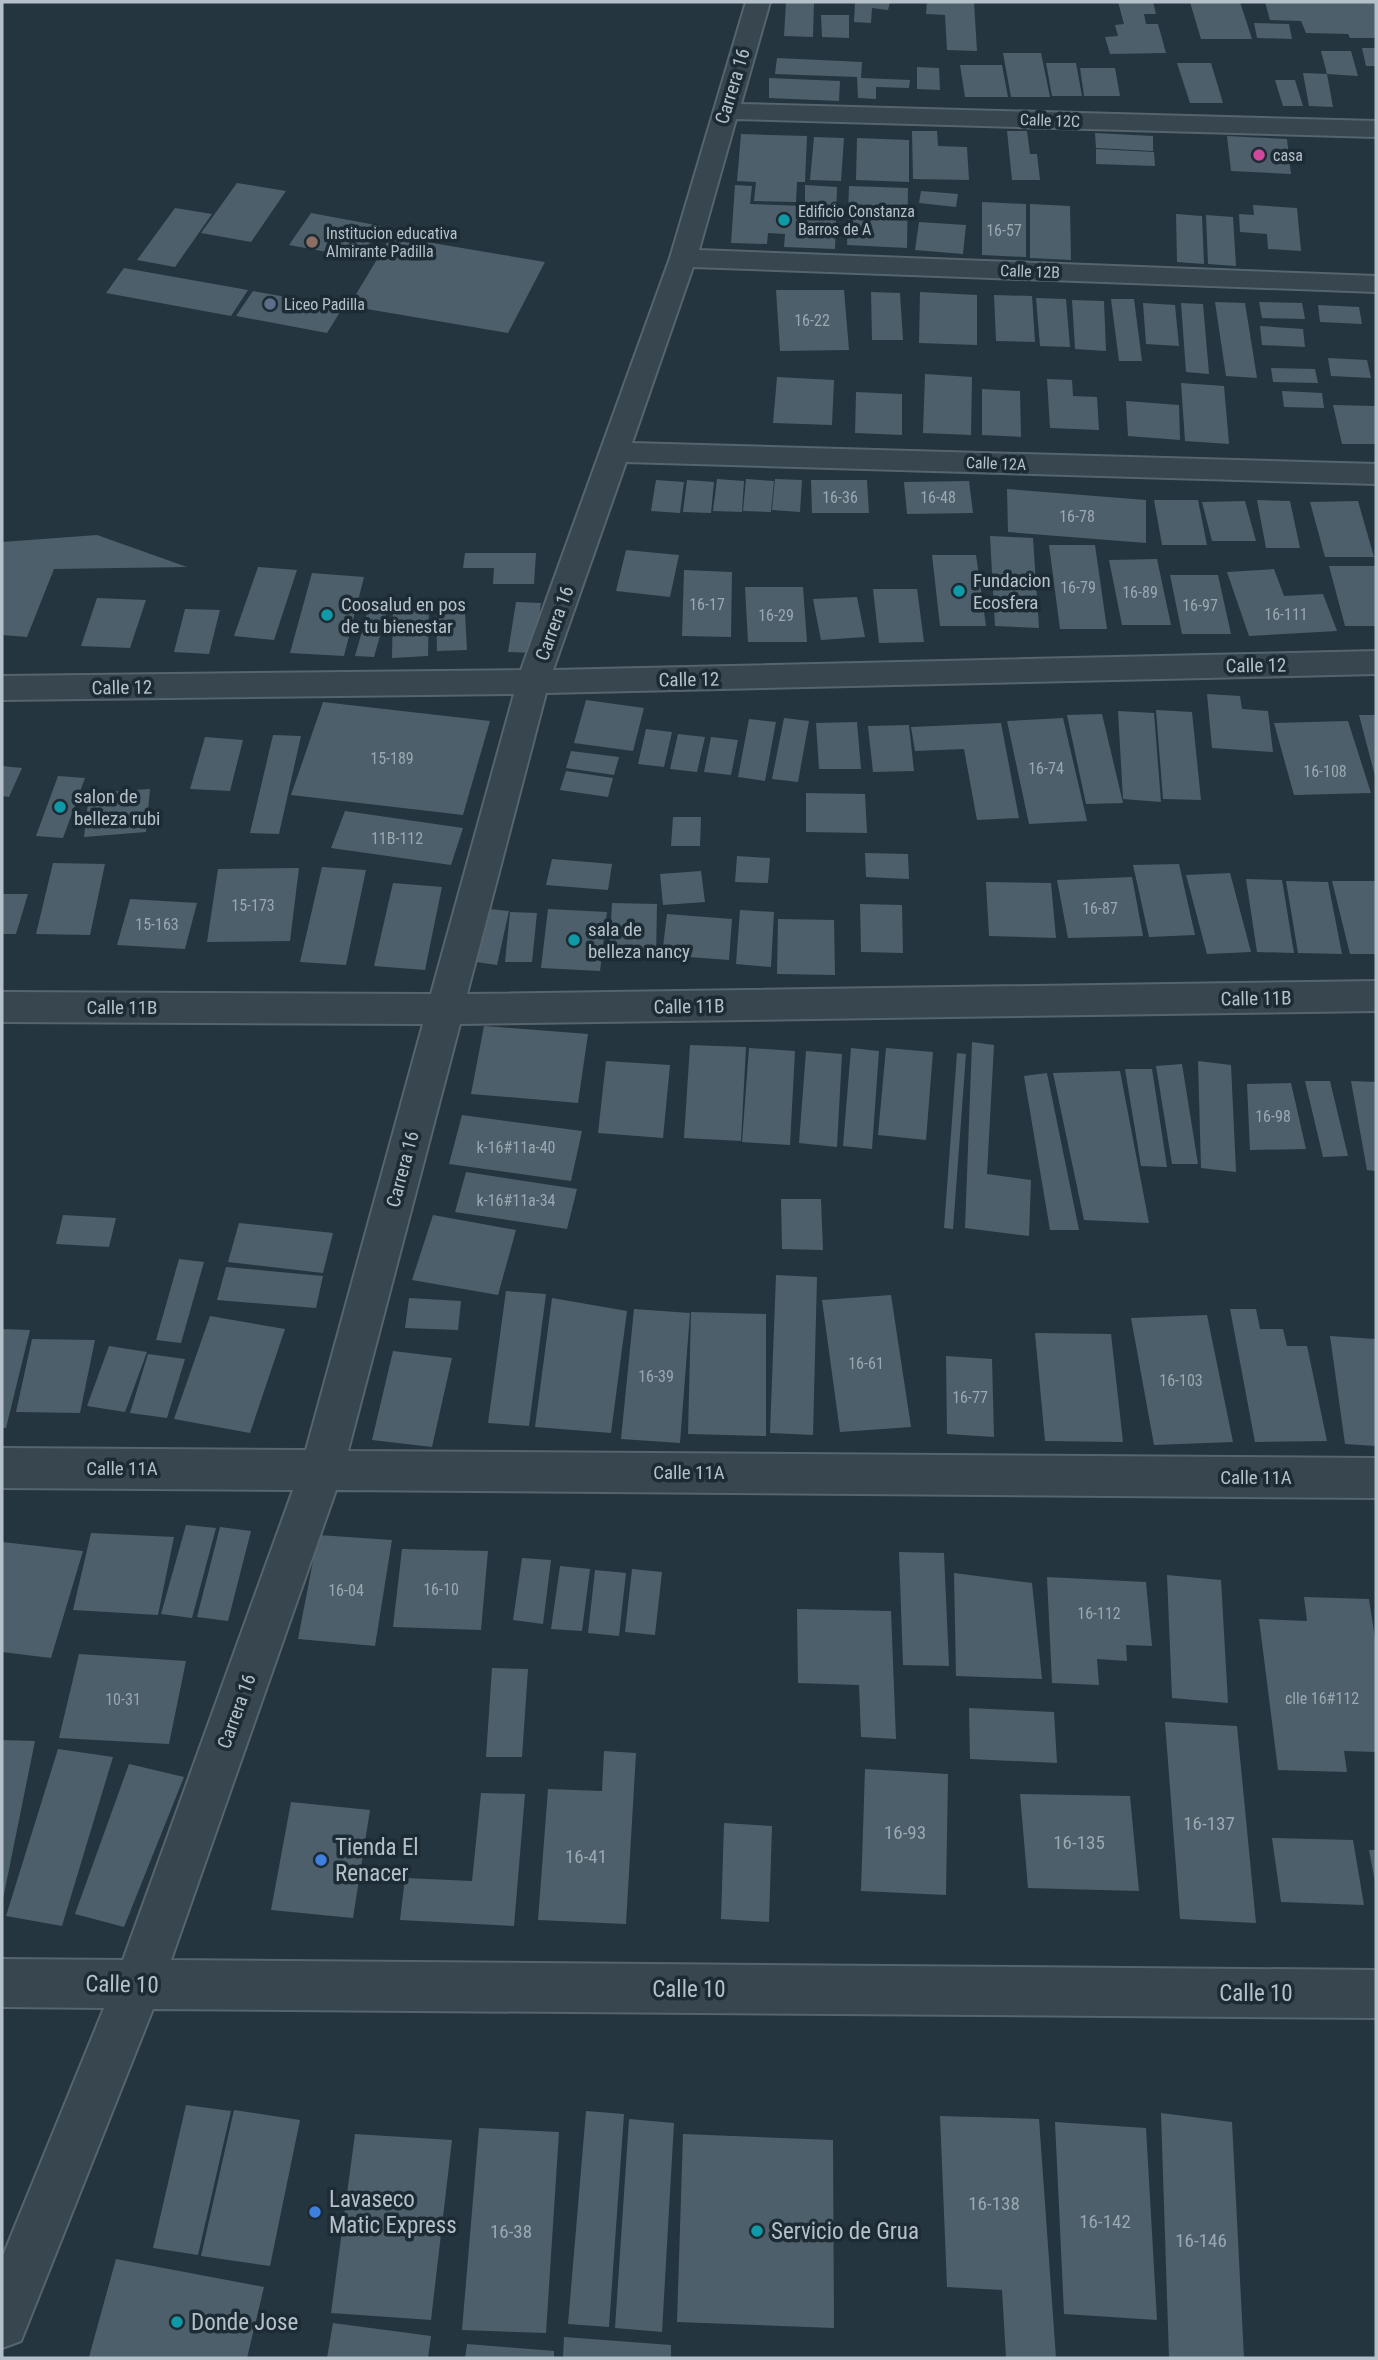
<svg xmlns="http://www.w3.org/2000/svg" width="1378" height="2360" viewBox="0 0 1378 2360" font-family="'Roboto Condensed',sans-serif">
	<rect width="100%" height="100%" fill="#24353f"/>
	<path fill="#4d5f6a" d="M786,2H814L813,37L784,36Z
		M855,2H890L888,10L872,8L871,23L854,22Z
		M927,2H974L977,51L947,50L945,15L926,14Z
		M1118,2H1153L1156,14H1144L1146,24H1158L1166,53L1110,54L1105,37L1118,36L1115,25L1124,24Z
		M1190,2H1240L1252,39H1201Z
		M1265,2H1376V38H1350L1348,34L1306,33L1301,21L1270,20Z
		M821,15H849V38L822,37Z
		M1254,23L1289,24L1292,39L1257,38Z
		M1362,48H1376V66H1366Z
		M1321,51H1351L1358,76L1327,74Z
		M1003,53H1041L1050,97H1011Z
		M777,58L862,62L861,78L910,80L909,88L876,87V99L858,98L857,77L775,74Z
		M1046,63H1076L1082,96H1052Z
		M1177,63H1211L1223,103H1190Z
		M960,65H1002L1008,97H965Z
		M917,67L939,68L940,90L917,89Z
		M1080,68H1115L1120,96H1084Z
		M1303,73L1327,74L1333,107L1309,106Z
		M769,78L840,81L839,101L769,98Z
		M1275,80H1295L1303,106H1283Z
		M912,131H937L938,146L967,147L969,180L913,179Z
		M1007,131H1027L1030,154H1037L1040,180H1012Z
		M1095,133L1153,136V151L1096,148Z
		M741,134L807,136L805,182H797L796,202L754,201L756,182L737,181Z
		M1227,136L1287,139L1291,174L1231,171Z
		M814,137L844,138L841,181L810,180Z
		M857,138L909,140V182L856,180Z
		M1096,149L1154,152L1155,166L1096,164Z
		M237,183L286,191L251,242L201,233Z
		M735,185L752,186L750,204L805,206V185L837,187L835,249L784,247L785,234L768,233L767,244L731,243Z
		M849,186L908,188L907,248L847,245Z
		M921,191L958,194L956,207L919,203Z
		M982,202L1026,204V257L982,255Z
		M1030,204L1070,206L1071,260L1030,258Z
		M1253,205L1297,208L1301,251L1268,249L1267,234L1240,232L1239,214L1254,215Z
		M175,208L212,214L175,267L137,260Z
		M311,213L381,226L360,258L289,245Z
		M1176,214L1202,216L1204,264L1177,262Z
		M1206,215L1233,217L1236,266L1208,264Z
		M919,222L966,225L963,254L915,250Z
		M391,236L545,262L508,333L349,306Z
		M124,268L248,290L231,316L106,293Z
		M776,290H844L849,350L780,351Z
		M253,291L343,307L327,333L236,316Z
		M871,292L900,293L903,340H872Z
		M920,292L977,295V345L919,343Z
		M994,295L1032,296L1035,342L996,341Z
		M1036,298L1066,299L1070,347L1040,346Z
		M1111,299H1134L1142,361H1119Z
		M1072,300L1104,301L1106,351L1075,349Z
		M1215,302L1245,303L1257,378L1226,376Z
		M1259,302L1302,303L1305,319L1262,318Z
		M1143,303L1175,305L1179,346L1146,344Z
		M1181,303L1203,304L1209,374L1186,372Z
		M1318,305L1359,307L1362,324L1320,322Z
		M1260,326L1303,329L1305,347L1262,345Z
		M1328,358L1367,360L1371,378L1331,376Z
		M1271,368L1315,369L1318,383L1273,382Z
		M925,374L972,377L971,435L923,433Z
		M777,377L834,380L832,425L773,423Z
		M1047,379L1072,380L1073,396L1097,397L1099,430L1050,428Z
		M1181,383L1224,386L1229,444L1185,441Z
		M982,389L1020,391L1021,437L982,435Z
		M1282,391L1322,393L1324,408L1284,407Z
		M856,392L902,394V435L855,433Z
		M1126,401L1179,405L1180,440L1128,436Z
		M1333,405L1376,406V444H1342Z
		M717,479L744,481L742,512L713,511Z
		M746,479L774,481L771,512L743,511Z
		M775,479L802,480L800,512L772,510Z
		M656,480L684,482L680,513L651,511Z
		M687,480L714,482L711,513L683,512Z
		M811,480H867L869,513H812Z
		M969,481L973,513L907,514L904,482Z
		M1007,489L1146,500V543L1008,532Z
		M1154,500H1198L1207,545H1162Z
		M1257,500L1290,501L1300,548H1266Z
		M1245,501L1256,541H1212L1202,502Z
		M1358,501L1374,557H1325L1310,502Z
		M97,535L187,567L54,569L27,637L2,635V542Z
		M990,536L1033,538L1039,628L995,626Z
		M1049,545H1095L1107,629H1060Z
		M626,550L679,555L670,597L616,591Z
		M465,553H536L534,584H493L494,568H463Z
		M932,555H976L986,626H940Z
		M1157,559L1171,625H1122L1109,560Z
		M1329,566H1376V626H1345Z
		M258,567L297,570L274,640L234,636Z
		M1274,569L1284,596L1323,594L1337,631L1249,636L1227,572Z
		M684,570L732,572L731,637L682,636Z
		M312,573L364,577L344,656L290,653Z
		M1170,575H1218L1231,634H1182Z
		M745,587H803L807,642H748Z
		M873,589H917L924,642L879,643Z
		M857,597L865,637L821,640L813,599Z
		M97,598L146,600L130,648L81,646Z
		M516,602L541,603L534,653L508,652Z
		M370,603L389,604L374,657L355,656Z
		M429,603L428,656L392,658L393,605Z
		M185,609L220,610L209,654L174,652Z
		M465,613L467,650L437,651L436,615Z
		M1207,694L1240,696L1242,709L1268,711L1273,752L1212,748Z
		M586,700L644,708L633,751L574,743Z
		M323,702L490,721L463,815L291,795Z
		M1156,710L1192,712L1201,800L1163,799Z
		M1118,711L1154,713L1161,802L1123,799Z
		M1102,714L1123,803L1086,804L1067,715Z
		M1359,715H1376V776H1375Z
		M784,718L809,721L798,782L772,779Z
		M1063,718L1087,821L1029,824L1007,721Z
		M749,719L776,722L765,781L738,777Z
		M1348,721L1371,793L1294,795L1274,723Z
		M857,722L861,769H819L816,723Z
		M1001,723L1019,818L977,820L964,749L915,751L911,727Z
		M909,725L914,771L873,772L868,726Z
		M646,729L672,732L664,767L638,764Z
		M678,734L705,737L697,772L670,769Z
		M273,735L301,736L279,834L250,833Z
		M205,737L243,740L230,791L190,789Z
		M711,737L738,740L731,775L704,772Z
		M571,751L619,757L614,775L566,768Z
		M2,766L22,768L9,797L2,796Z
		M566,771L613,778L608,797L560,790Z
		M58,776L85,778L63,838L36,836Z
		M150,789L146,832L84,837L89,793Z
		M806,793L865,794L867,833L806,832Z
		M345,811L463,828L451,865L331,848Z
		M673,817H701L700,846H671Z
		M865,853L908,854L909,879L866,877Z
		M737,856L770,858L768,883L735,882Z
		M552,859L612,864L608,890L546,885Z
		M53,863L105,864L90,935L36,934Z
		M1179,864L1195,935L1149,937L1133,865Z
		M322,867L366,870L346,965L300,962Z
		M299,868L290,941L207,942L218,869Z
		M701,871L705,902L663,905L660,874Z
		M1230,873L1251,952L1207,954L1186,875Z
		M1132,877L1143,936L1068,938L1057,880Z
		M1246,879L1282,880L1294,953L1257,952Z
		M1286,881L1328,882L1342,954L1298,953Z
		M1332,881H1376V954H1350Z
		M986,882L1051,883L1056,938L989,936Z
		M393,883L442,887L425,970L374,966Z
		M2,894H28L16,934H2Z
		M130,899L197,903L185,949L117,945Z
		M612,903L657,904L656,956L609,955Z
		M860,904L902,905L903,953L861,952Z
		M489,909L509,911L497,965L476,962Z
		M548,909L607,912L600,971L541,968Z
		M740,910L774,912L771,967L736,964Z
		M510,912L537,913L532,962H505Z
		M667,914L732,919L729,960L662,955Z
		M778,919L834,920L835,975L777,974Z
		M484,1026L588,1034L578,1103L471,1094Z
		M972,1042L994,1045L987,1174L1031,1180L1029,1236L965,1228Z
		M690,1045L746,1047L741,1141L684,1138Z
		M749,1048L795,1051L790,1145L742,1142Z
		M851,1048L879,1051L872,1149L843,1146Z
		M886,1048L933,1052L926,1140L878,1135Z
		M806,1051L842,1054L837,1147L799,1143Z
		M957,1053L966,1054L953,1229L944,1228Z
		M606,1061L670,1065L663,1138L598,1133Z
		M1198,1061L1231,1065L1236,1172L1201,1168Z
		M1182,1064L1198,1164H1172L1156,1066Z
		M1125,1069H1152L1167,1167L1141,1166Z
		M1120,1071L1149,1223L1084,1220L1053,1073Z
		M1047,1073L1079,1230H1050L1024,1076Z
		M1305,1081H1330L1348,1156L1323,1157Z
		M1351,1081L1376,1082V1171L1367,1170Z
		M1291,1083L1306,1149L1250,1150L1247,1084Z
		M462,1115L582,1131L571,1181L449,1164Z
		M466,1172L577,1189L567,1229L455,1212Z
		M781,1199H821L823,1250L782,1249Z
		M63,1215L116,1218L109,1247L56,1244Z
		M433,1215L516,1230L498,1295L412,1280Z
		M239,1223L333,1233L323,1273L228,1262Z
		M179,1259L204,1262L181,1343L156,1340Z
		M226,1267L323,1276L316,1308L217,1300Z
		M776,1275L817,1277L813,1435L770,1433Z
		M506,1291L546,1294L529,1426L488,1423Z
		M891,1295L911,1427L840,1432L822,1300Z
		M409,1298L461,1301L458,1330L405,1328Z
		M552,1298L627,1311L611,1433L535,1427Z
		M634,1309L690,1313L680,1443L621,1439Z
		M1230,1309H1256L1260,1329H1283L1287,1346H1307L1327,1441L1255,1442Z
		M691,1312L766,1314V1436L688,1434Z
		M1207,1315L1233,1442L1154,1445L1131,1318Z
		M210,1316L285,1329L250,1433L174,1419Z
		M2,1329L30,1330L6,1428H2Z
		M1035,1333L1111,1334L1123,1442L1045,1441Z
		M1330,1336L1376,1339V1446L1345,1444Z
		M32,1339L95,1340L80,1413L16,1412Z
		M109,1346L147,1352L125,1412L87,1406Z
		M393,1351L452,1358L432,1447L372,1440Z
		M148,1354L185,1359L167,1418L130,1413Z
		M946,1356L992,1359L994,1437L947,1434Z
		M186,1525L216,1528L192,1618L161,1614Z
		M220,1527L251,1531L228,1621L197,1617Z
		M91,1533L174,1537L158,1615L73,1610Z
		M318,1535L392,1540L375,1646L298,1639Z
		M2,1542L83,1551L51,1658L2,1652Z
		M402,1549L488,1551L481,1630L393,1627Z
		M899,1552L944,1553L949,1666L903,1665Z
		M522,1558L551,1560L543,1624L513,1620Z
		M560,1566L590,1569L582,1631L551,1629Z
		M632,1569L662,1572L655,1635L625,1632Z
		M595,1570L626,1573L619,1636L588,1633Z
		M954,1573L1032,1583L1042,1679L956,1676Z
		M1167,1575L1221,1580L1228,1703L1172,1698Z
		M1047,1577L1146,1582L1152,1646L1126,1645L1127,1661L1097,1659L1099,1685L1052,1683Z
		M1304,1597L1369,1599L1376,1645V1752L1344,1751L1347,1772L1278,1770L1259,1619L1307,1621Z
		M797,1609L891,1611L896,1739L861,1737L859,1685L798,1683Z
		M79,1654L186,1661L169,1744L59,1738Z
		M492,1668L528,1669L522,1757H486Z
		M969,1708L1054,1712L1057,1763L970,1759Z
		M1165,1722L1237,1726L1256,1923L1180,1919Z
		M2,1740L35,1741L3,1899H2Z
		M58,1749L113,1757L62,1926L6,1916Z
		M604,1751L636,1753L626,1924L538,1920L548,1789L602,1791Z
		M129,1764L184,1777L124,1927L75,1914Z
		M865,1769L948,1774L946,1895L861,1891Z
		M481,1793L525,1794L514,1926L400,1920L405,1878L472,1881Z
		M1020,1794L1130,1796L1139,1891L1028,1888Z
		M291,1802L370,1810L353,1918L271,1910Z
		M724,1823L772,1826L769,1922L721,1919Z
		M1272,1838L1353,1840L1364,1905L1281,1902Z
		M1369,1850H1376V1882H1375Z
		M186,2105L231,2111L198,2255L153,2248Z
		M234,2110L300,2120L270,2266L201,2256Z
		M586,2111L624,2114L609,2327L568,2324Z
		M1161,2113L1232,2122L1244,2358H1169Z
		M940,2116L1039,2119L1056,2358H1006L1002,2290L947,2287Z
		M629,2119L674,2123L662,2332L615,2328Z
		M1055,2122L1146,2128L1157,2320L1064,2314Z
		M479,2128L559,2132L546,2333L462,2330Z
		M355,2134L452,2140L431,2320L331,2313Z
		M683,2134L833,2140L834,2328L677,2322Z
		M116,2259L264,2287L247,2358L89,2357Z
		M333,2323L431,2336L428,2358H327Z
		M564,2337L671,2345V2358H563Z
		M467,2344L554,2351V2358H465Z"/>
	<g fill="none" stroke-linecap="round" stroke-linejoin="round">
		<g stroke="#56646d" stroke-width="4">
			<path id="minor" d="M746,2H770L741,104L1376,121V137L736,119L699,250L1376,276V292L693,267L632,443L1376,464V484L626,462L553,670L1376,651V674L546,693L467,994L1376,981V1011L460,1024L348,1451L1376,1458V1498L336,1490L171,1960L1376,1970V2018L153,2009L21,2341L2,2348V2258L104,2008L2,2007V1959L123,1960L293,1490L2,1488V1448L306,1450L423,1024L2,1022V992L431,994L514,694L2,700V676L521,670L670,258Z"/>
		</g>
		<use href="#minor" fill="#38464f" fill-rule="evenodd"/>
	</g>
	<circle fill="#d1479c" stroke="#1d2b34" stroke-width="2.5" cx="1259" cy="155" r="7"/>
	<g fill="#0f9aa8" stroke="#1d2b34" stroke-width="2.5">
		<circle cx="784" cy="220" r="7"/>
		<circle cx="959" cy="591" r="7"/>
		<circle cx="327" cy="615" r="7"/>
		<circle cx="60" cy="807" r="7"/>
		<circle cx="574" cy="940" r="7"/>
		<circle cx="757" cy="2231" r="7"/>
		<circle cx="177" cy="2322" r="7"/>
	</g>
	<circle fill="#8d6e63" stroke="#1d2b34" stroke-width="2.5" cx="312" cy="242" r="7"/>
	<circle fill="#5c6f8a" stroke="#1d2b34" stroke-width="2.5" cx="270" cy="304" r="7"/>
	<g fill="#3f7fe0" stroke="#1d2b34" stroke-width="2.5">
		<circle cx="321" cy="1860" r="7"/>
		<circle cx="315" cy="2212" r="7"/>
	</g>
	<g text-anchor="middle" stroke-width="7" stroke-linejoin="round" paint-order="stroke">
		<g font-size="16" fill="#b5c1ca" stroke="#1d2b34">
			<text transform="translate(1050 120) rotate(2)" y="6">Calle 12C</text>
			<text transform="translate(1030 271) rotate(2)" y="6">Calle 12B</text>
			<text transform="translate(996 463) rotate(2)" y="6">Calle 12A</text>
		</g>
		<g font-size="16" fill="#b5c1ca" stroke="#1d2b34" text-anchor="start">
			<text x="1273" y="161">casa</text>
			<text x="798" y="217">Edificio Constanza<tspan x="798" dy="18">Barros de A</tspan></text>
			<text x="326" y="239">Institucion educativa<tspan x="326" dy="18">Almirante Padilla</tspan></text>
			<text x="284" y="310">Liceo Padilla</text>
		</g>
		<g font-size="16" fill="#9ba8b2">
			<text x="1004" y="236">16-57</text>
			<text x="812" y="326">16-22</text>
			<text x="840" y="503">16-36</text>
			<text x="938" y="503">16-48</text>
			<text x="1077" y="522">16-78</text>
			<text x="1078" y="593">16-79</text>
			<text x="1140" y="598">16-89</text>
			<text x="707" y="610">16-17</text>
			<text x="1200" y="611">16-97</text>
			<text x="1286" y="620">16-111</text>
			<text x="776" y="621">16-29</text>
			<text x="392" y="764">15-189</text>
			<text x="1046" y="774">16-74</text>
			<text x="1325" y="777">16-108</text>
			<text x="397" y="844">11B-112</text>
			<text x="253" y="911">15-173</text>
			<text x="1100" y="914">16-87</text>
			<text x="157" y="930">15-163</text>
			<text x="1273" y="1122">16-98</text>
			<text x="516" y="1153">k-16#11a-40</text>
			<text x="516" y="1206">k-16#11a-34</text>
			<text x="866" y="1369">16-61</text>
			<text x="656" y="1382">16-39</text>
			<text x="1181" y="1386">16-103</text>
			<text x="970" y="1403">16-77</text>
			<text x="441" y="1595">16-10</text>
			<text x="346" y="1596">16-04</text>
			<text x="1099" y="1619">16-112</text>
			<text x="1322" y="1704">clle 16#112</text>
			<text x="123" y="1705">10-31</text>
		</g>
		<g font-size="19" fill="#b5c1ca" stroke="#1d2b34">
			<text transform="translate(732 86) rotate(-73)" y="7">Carrera 16</text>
			<text transform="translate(554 623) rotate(-70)" y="7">Carrera 16</text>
			<text transform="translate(1256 665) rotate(-1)" y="7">Calle 12</text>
			<text transform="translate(689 679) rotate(-1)" y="7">Calle 12</text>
			<text transform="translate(122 687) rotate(-1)" y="7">Calle 12</text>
			<text transform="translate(1256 998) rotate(-1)" y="7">Calle 11B</text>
			<text transform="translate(689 1006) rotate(-1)" y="7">Calle 11B</text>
			<text x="122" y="1014">Calle 11B</text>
			<text transform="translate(402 1169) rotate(-75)" y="7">Carrera 16</text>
			<text x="122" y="1475">Calle 11A</text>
			<text x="689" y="1479">Calle 11A</text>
			<text x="1256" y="1484">Calle 11A</text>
			<text transform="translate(236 1711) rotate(-70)" y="7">Carrera 16</text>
		</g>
		<g font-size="19" fill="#b5c1ca" stroke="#1d2b34" text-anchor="start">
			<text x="973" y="587">Fundacion<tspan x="973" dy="22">Ecosfera</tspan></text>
			<text x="341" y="611">Coosalud en pos<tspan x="341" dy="22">de tu bienestar</tspan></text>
			<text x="74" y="803">salon de<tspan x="74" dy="22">belleza rubi</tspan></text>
			<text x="588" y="936">sala de<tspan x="588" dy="22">belleza nancy</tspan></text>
		</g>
		<g font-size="19" fill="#9ba8b2">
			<text x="1209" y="1830">16-137</text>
			<text x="905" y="1839">16-93</text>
			<text x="1079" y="1849">16-135</text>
			<text x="586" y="1863">16-41</text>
			<text x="994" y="2210">16-138</text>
			<text x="1105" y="2228">16-142</text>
			<text x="511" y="2238">16-38</text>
			<text x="1201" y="2247">16-146</text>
		</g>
		<g font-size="23" fill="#b5c1ca" stroke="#1d2b34" text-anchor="start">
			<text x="335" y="1855">Tienda El<tspan x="335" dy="26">Renacer</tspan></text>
			<text x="329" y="2207">Lavaseco<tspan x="329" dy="26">Matic Express</tspan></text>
			<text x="771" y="2239">Servicio de Grua</text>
			<text x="191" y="2330">Donde Jose</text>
		</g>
		<g font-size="23" fill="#b5c1ca" stroke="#1d2b34">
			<text transform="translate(122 1984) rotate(1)" y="8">Calle 10</text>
			<text x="689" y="1997">Calle 10</text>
			<text x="1256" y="2001">Calle 10</text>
		</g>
	</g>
	<rect width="1378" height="2360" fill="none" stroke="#b5c1ca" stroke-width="7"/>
</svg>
